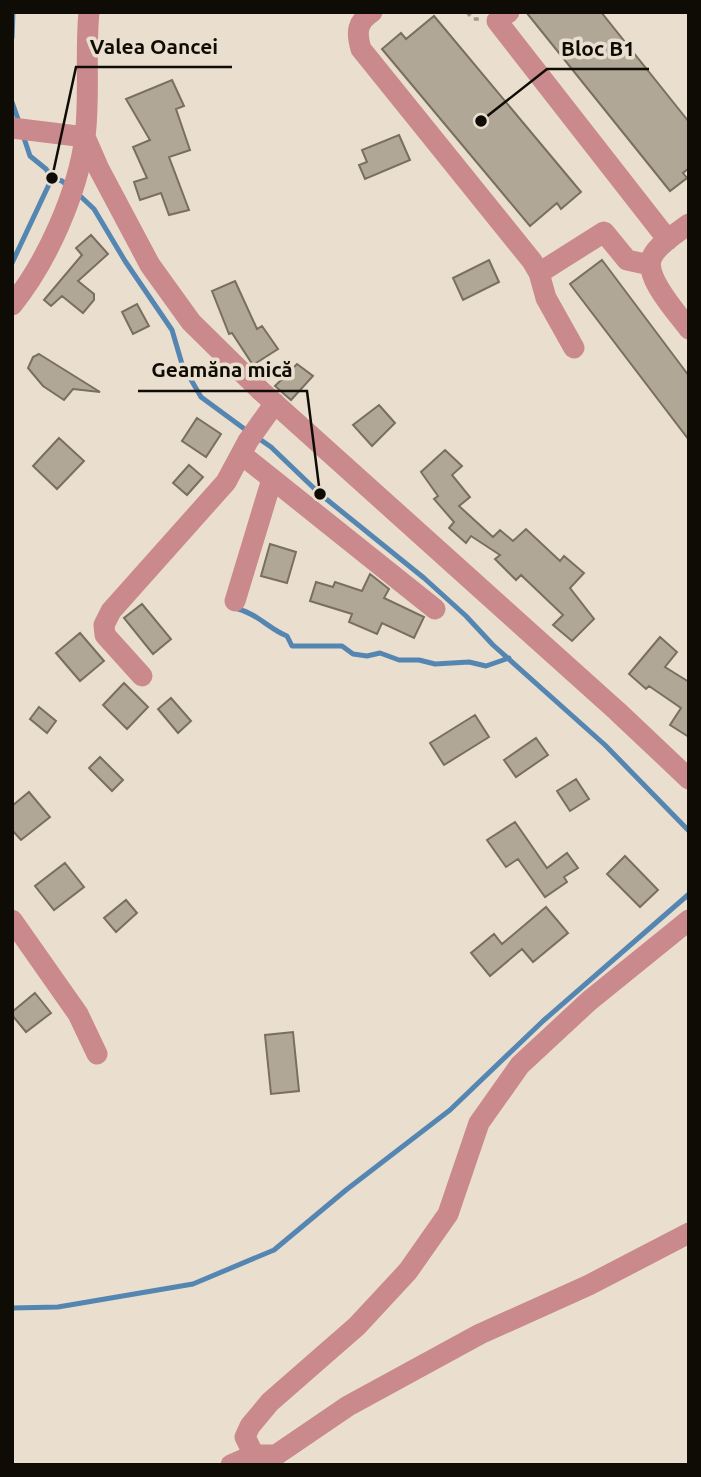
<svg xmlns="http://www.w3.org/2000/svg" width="701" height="1477" viewBox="0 0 701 1477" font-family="Ubuntu,sans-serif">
	<rect width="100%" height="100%" fill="#eadfcf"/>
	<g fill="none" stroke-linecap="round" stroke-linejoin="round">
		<path stroke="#5586b2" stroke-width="5" d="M12,38L13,12
			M12,102L19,122
			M23,135L30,156L46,169L52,178L62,181L69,187
			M77,193L94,209L125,261L172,330L182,364L201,397L250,433
			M12,263L52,178
			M258,438L271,447L320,494L424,578L466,616L493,645L605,745L689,831
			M238,609C258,614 269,629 287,636L292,646H342L353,654L367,656L380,653L399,660H419L435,664L469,662L486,666L509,658
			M12,1308L58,1307L193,1284L274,1250L346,1190L450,1110L543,1021L689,894"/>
	</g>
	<path fill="#b1a797" stroke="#786f60" stroke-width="2" d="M526,12H601L689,122V168L683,173L687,178L670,191Z
		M434,16L581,192L561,209L557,203L530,226L382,49L401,33L406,39Z
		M172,80L184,106L176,109L190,150L169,157L189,210L169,215L161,193L140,200L134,182L147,178L133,147L150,140L126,99Z
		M399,135L410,160L365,179L359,165L367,162L362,150Z
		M91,235L108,254L78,281L94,294V300L83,313L62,296L51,306L44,300L82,255L76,248Z
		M489,260L499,282L463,300L453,278Z
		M602,260L689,376V440L570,284Z
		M235,281L257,329L262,326L278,349L253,365L232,333L229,334L212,291Z
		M137,304L149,326L133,334L122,312Z
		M39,354L100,392L73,389L64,400L43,386L28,368L33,357Z
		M297,364L313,376L291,400L275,386Z
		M379,405L395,423L372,446L353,425Z
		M197,418L221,434L206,457L182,441Z
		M59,438L84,461L57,489L33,466Z
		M445,450L462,466L452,475L470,497L459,506L493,537L500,530L513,541L526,529L560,561L564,556L584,573L570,588L594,619L572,641L553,625L563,615L521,575L516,580L495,559L500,555L471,536L466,543L449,528L454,522L434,499L438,496L421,472Z
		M189,465L203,477L187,495L173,483Z
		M270,544L296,552L287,583L261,576Z
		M370,574L389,589L384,598L424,617L414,638L382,623L377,634L349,622L352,614L310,601L316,582L333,587L335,582L362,591Z
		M142,604L171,639L153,654L124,618Z
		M80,633L104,661L80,681L56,653Z
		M660,637L677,652L665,667L689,682V737L670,725L681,708L649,686L646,689L629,674Z
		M124,683L148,707L127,729L103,705Z
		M171,698L191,721L178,733L158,709Z
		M39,707L56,721L47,733L30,719Z
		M475,715L489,737L444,765L430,743Z
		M536,738L548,755L516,777L504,760Z
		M100,757L123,780L112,791L89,768Z
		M576,779L589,799L570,811L557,791Z
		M29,792L50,817L21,840L12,830V806Z
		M515,822L547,868L567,853L578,868L564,877L567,882L545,897L518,859L506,867L487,840Z
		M625,856L658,890L640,907L607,874Z
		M65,863L84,887L54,910L35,886Z
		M126,900L137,913L116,932L104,918Z
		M546,907L568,933L533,962L522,949L490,976L471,953L494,934L502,944Z
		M35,993L51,1013L26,1032L12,1015V1012Z
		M293,1032L299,1091L271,1094L265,1035Z"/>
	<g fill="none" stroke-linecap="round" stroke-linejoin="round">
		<path stroke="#a2998d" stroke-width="3.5" stroke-dasharray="5 5" stroke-linecap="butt" d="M467,12L473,19H480"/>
		<path stroke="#ca898c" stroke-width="21" d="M372,12C357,22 356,32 361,49L532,261L539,273L546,298L574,348
			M509,12L497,21L668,240
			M12,128L85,137
			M85,137L99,169L150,265L191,322L261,391L617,711L689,779
			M689,224C677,233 658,244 652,257C643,277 678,314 689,329
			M539,273L604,232L627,260L650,265
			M12,305C47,262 78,192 85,137C90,98 85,53 89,12
			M241,454L435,609
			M235,601L272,479
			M142,676L105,635L104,625L111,611L226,482L248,441L275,403
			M12,920L78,1014L97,1054
			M689,920L589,1001L520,1065L479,1123L448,1214L408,1271L357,1326L270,1402L250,1426L245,1437L254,1455H276L348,1406L480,1334L589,1285L689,1233
			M231,1465L254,1455"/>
	</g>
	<path fill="none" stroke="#0f0c06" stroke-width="2.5" d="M52 178L76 67H232M481 121L547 69H649M320 494L307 391H138"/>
	<g fill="#0f0c06" stroke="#eadfcf" stroke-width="2.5">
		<circle cx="52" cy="178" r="7"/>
		<circle cx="481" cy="121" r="7"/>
		<circle cx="320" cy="494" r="7"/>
	</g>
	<g font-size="21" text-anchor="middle" font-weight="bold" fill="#0f0c06" stroke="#eadfcf" stroke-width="7" stroke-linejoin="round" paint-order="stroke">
		<text x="154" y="54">Valea Oancei</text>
		<text x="598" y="56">Bloc B1</text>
		<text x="222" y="377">Geamăna mică</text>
	</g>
	<rect width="701" height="1477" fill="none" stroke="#0f0c06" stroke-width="28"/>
</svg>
